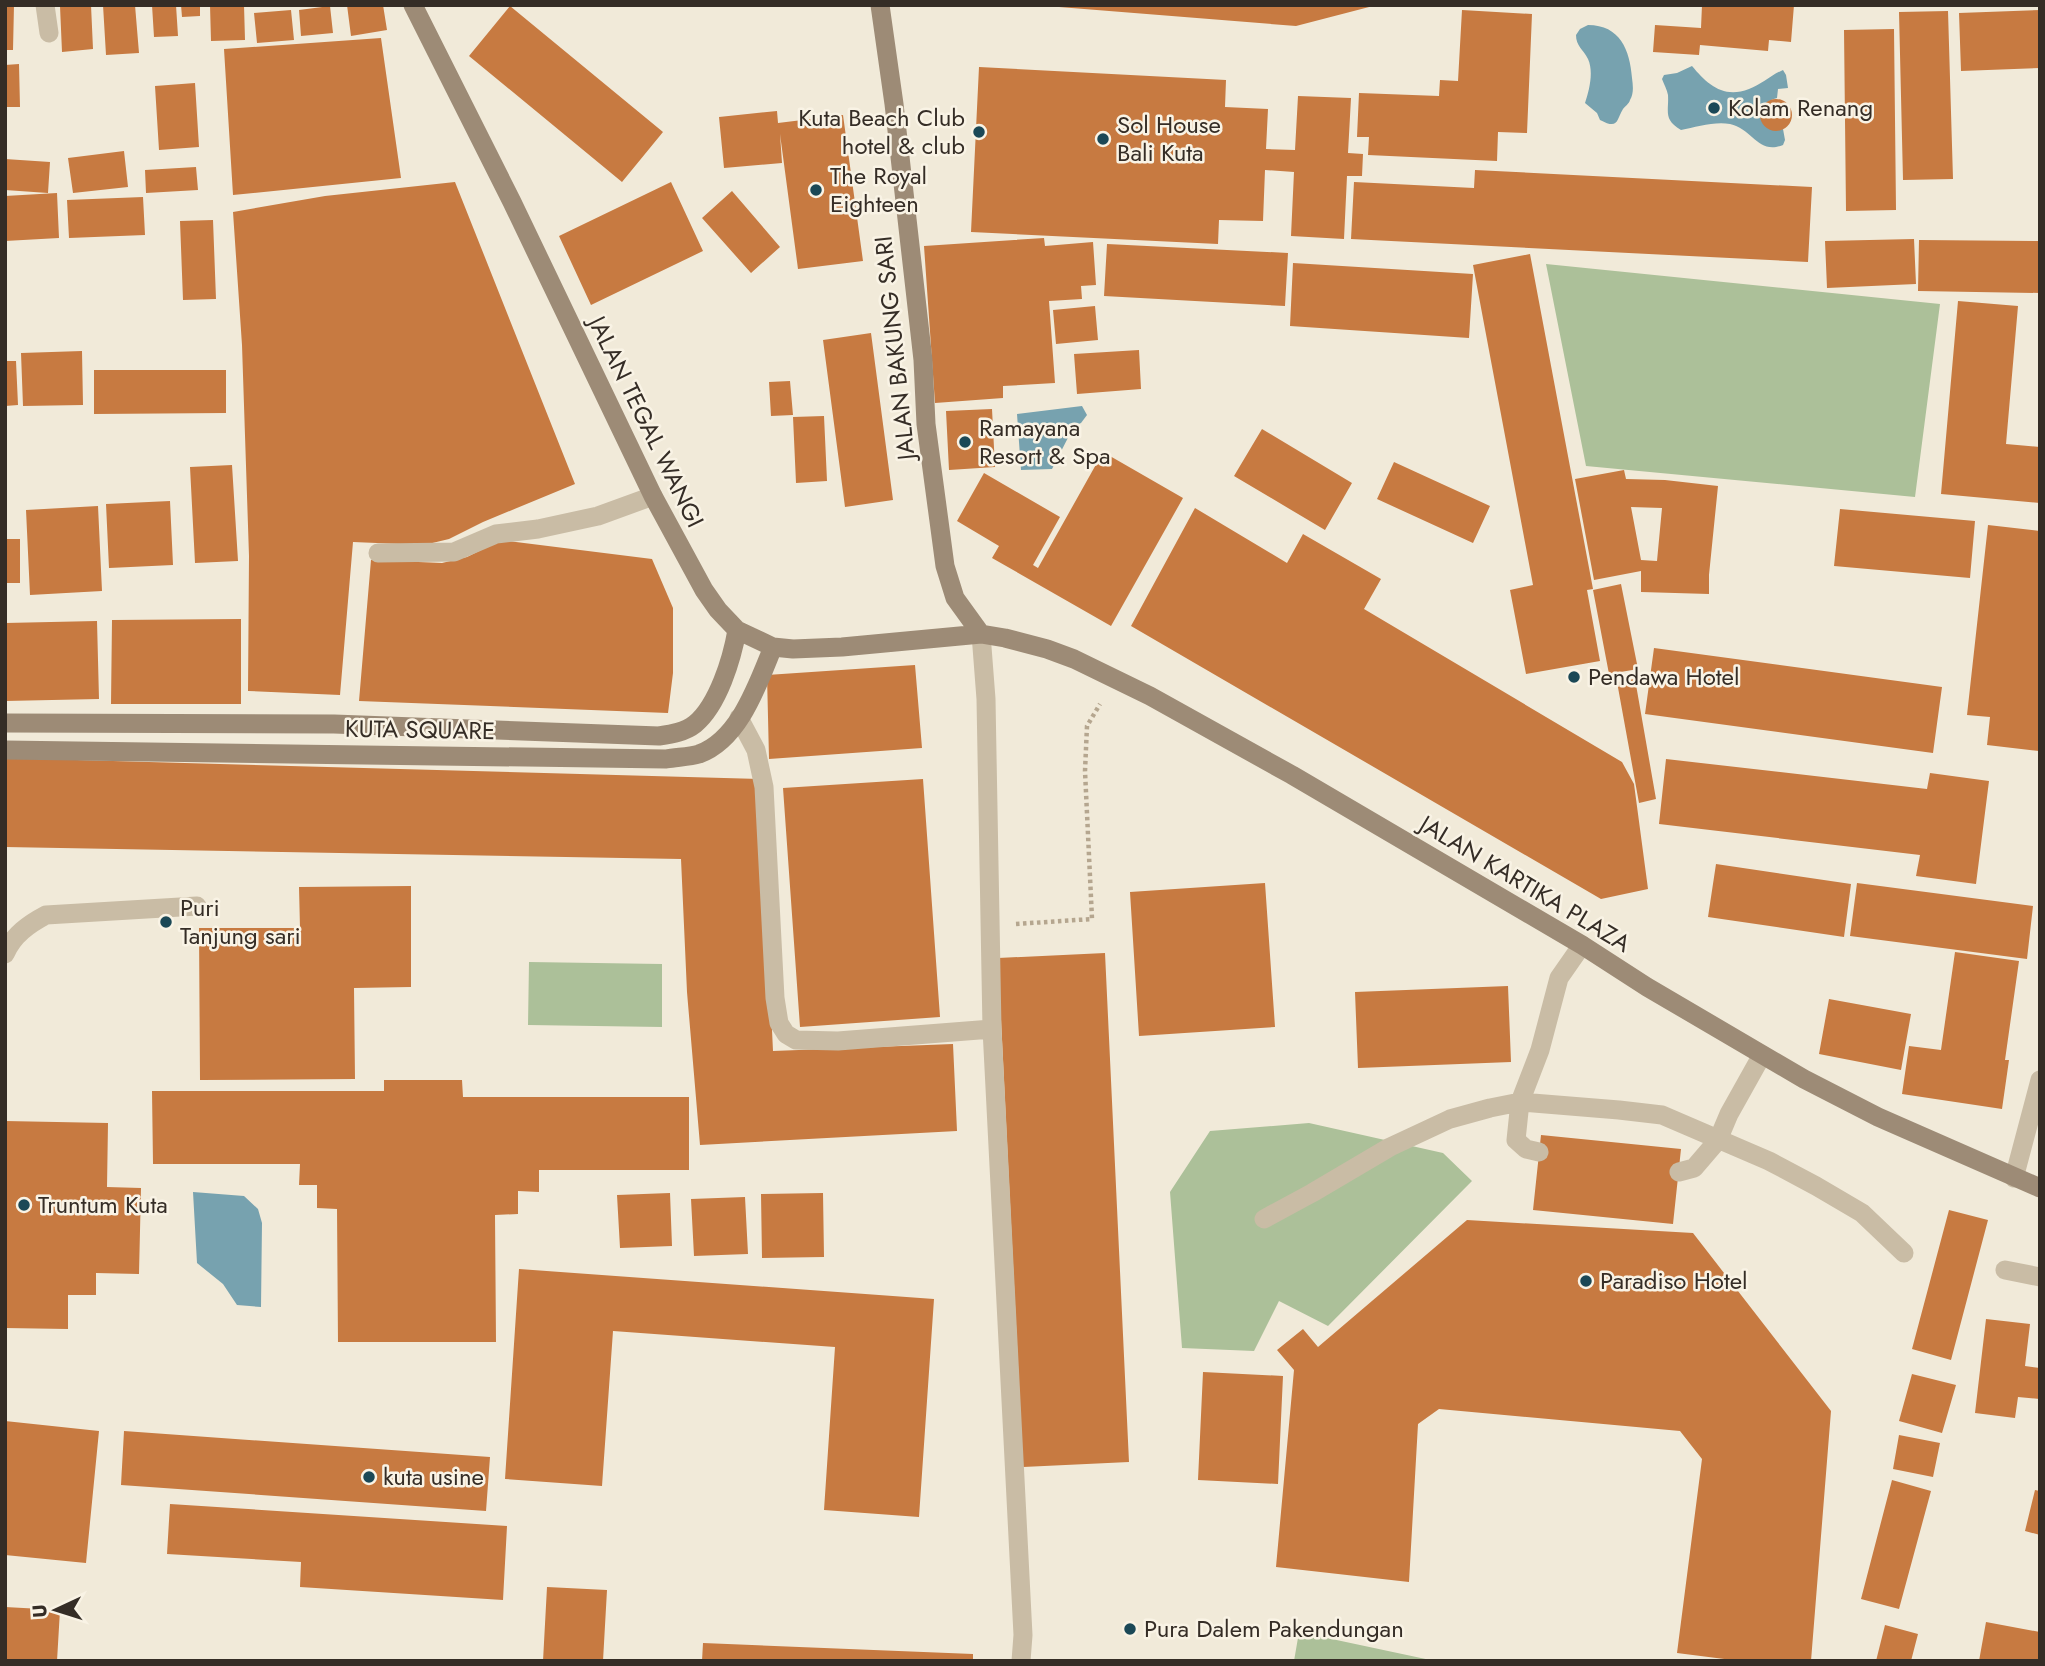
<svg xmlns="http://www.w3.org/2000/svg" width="2045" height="1666" viewBox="0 0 2045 1666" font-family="Jost,sans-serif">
	<rect width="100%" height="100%" fill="#f1ead9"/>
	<path fill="#acc099" d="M1546,264L1940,304L1915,497L1586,466Z
		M529,962L662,964V1027L528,1025Z
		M1309,1123L1443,1153L1472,1181L1328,1326L1279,1301L1254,1351L1182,1348L1170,1192L1210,1131Z
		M1299,1632L1435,1661H1294Z"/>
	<path fill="#77a2af" d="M1588,25C1620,25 1630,50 1632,78C1633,86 1634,93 1630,100C1629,104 1625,106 1623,109C1616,120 1619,130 1600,120L1597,113L1585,103C1589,91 1594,72 1588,59C1583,49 1576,46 1576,35L1580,29Z
		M1692,66C1707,84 1723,99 1749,89C1761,85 1771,75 1783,70L1786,75L1788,88L1778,89L1777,98C1751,104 1757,133 1783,129L1785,140L1783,145C1758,155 1753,129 1730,124C1715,121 1696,127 1681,130C1663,119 1669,112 1668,95C1667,90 1664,84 1662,79L1664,75L1677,73Z
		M1082,406L1087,415L1081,423L1074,426L1052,469L1021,470L1017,414Z
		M193,1192L244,1196L258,1209L262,1223L261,1307L237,1305L223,1284L197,1263Z"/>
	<path fill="#c77a41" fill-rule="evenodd" d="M5,5H14L13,50H5Z
		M82,5H91L93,49L62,52L60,6Z
		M103,5H135L139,53L106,55Z
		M152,5H176L178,36L154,37Z
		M181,5H200V16L182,17Z
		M210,5H244L245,40L211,41Z
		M347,5H383L387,30L351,36Z
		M1059,5H1373V6L1296,26L1059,7Z
		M1702,5H1794L1791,42L1769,40L1768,51L1700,45L1699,55L1653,52L1655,25L1701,28Z
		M330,6L333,33L301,36L299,10Z
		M510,6L663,132L622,182L469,56Z
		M291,10L294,40L257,43L254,13Z
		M1462,10L1532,14L1527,133L1498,132L1497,161L1368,155L1369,137H1357L1359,93L1439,96L1440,80L1458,81Z
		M2040,10V68L1961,71L1959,13Z
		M1948,11L1953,179L1903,180L1899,12Z
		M1894,29L1896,210L1846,211L1844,30Z
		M381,38L401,178L233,195L224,49Z
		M19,64L20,107H5V65Z
		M979,67L1226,80L1225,107L1268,109L1266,149L1295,150L1298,96L1351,98L1348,153L1363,154L1362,176H1347L1344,239L1291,236L1294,172L1265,170L1263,221L1219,220L1218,244L971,232Z
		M195,83L199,147L159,150L155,86Z
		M1760 115a16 16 0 1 1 32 0a16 16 0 1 1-32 0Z
		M777,111L778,123L843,115L863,261L798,269L780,134L782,163L724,168L719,117Z
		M124,151L128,187L73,193L68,158Z
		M5,159L50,162L48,193L5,190Z
		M196,167L198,190L146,193L145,170Z
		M1475,170L1812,187L1808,262L1351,239L1354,182L1474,188Z
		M455,182L575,484L483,522L449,539L424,545L353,542L340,695L248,691L249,556L242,345L233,212L325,196Z
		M671,182L703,251L591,305L559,236Z
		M732,191L780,247L751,273L702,218Z
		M57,193L59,238L5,241V196Z
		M143,197L145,235L69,238L67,200Z
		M213,220L216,299L183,300L180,221Z
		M1044,238L1045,246L1093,242L1096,285L1081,286L1082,299L1049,301L1055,383L1003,386V398L935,403L924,246Z
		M1914,239L1916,284L1827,288L1825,241Z
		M1919,240L2040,241V293L1918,291Z
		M1107,244L1288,253L1285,306L1104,296Z
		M1530,254L1593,589L1587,590L1600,661L1526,674L1510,590L1533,585L1473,265Z
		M1293,263L1473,274L1469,338L1290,326Z
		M1958,301L2018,306L2006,444L2040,447V503L1941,494Z
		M1095,306L1098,340L1056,344L1053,310Z
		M871,333L893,500L845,507L823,340Z
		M1139,350L1141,389L1077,394L1074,354Z
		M82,351L83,405L23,406L21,353Z
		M5,361H16L18,405L5,406Z
		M94,370H226V413L94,414Z
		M790,381L793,415L771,416L769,382Z
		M992,409L995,467L949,470L946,411Z
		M824,416L827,481L796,483L793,417Z
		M1262,429L1352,483L1325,530L1234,476Z
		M1103,452L1183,498L1111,626L992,558L999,546L957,521L984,473L1060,517L1033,565L1038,568Z
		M1394,462L1490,506L1473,543L1377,499Z
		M232,465L238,561L195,563L190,467Z
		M1624,470L1626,479L1665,480L1718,486L1709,575V594L1641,592V571L1594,580L1575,479ZM1631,507L1662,508L1657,561L1641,560Z
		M170,501L173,565L109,568L106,504Z
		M98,506L102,591L30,595L26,510Z
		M1195,508L1287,563L1303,534L1381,579L1364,609L1622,762L1634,784L1648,889L1601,899L1131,626Z
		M1840,509L1975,521L1970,578L1834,566Z
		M1988,525L2040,531L2039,751L1987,745L1990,717L1967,715Z
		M5,539H20V583H5Z
		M501,540L652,559L673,608V673L668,713L359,701L371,560L442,563L467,557Z
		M1621,584L1638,669L1609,674L1593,590Z
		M241,619V704H111L112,620Z
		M97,621L99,699L5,701V623Z
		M1654,648L1942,687L1933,753L1645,714Z
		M915,665L922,748L769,759L767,675Z
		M1635,679L1656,799L1639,803L1617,682Z
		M5,758L760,779L773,1051L953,1044L957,1131L700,1145L687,992L681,859L5,847Z
		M1666,759L1927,789L1930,773L1989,781L1976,884L1916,876L1920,855L1659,824Z
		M923,779L940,1017L800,1027L783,788Z
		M1716,864L1851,884L1844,937L1708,917Z
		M1265,883L1275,1027L1139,1036L1130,892Z
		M1857,883L2033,906L2027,959L1850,936Z
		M411,886V987L354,988L355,1079L200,1080L199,928H300L299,887Z
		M1955,952L2019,961L2005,1060H2009L2002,1109L1902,1094L1909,1046L1941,1050Z
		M1105,953L1129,1462L1023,1467L998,958Z
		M1508,986L1511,1062L1358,1068L1355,992Z
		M1829,999L1911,1014L1901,1070L1819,1054Z
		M384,1080H462L463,1097H689V1170H539V1192L518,1191V1214L495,1215L496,1342H338L337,1209L317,1208V1185H299L300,1164H153L152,1091H384Z
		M5,1121L108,1123L107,1187L141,1188L139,1274L96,1273V1295H68V1329L5,1328Z
		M1541,1135L1681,1149L1673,1224L1533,1210Z
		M670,1193L672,1246L620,1248L617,1195Z
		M823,1193L824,1257L762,1258L761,1194Z
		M745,1197L748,1254L694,1256L691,1199Z
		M1949,1210L1988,1220L1951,1360L1912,1349Z
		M1467,1220L1693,1233L1831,1411L1811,1661H1740L1677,1653L1702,1459L1680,1431L1439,1409L1418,1424L1409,1582L1276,1567L1294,1370L1277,1350L1303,1329L1318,1347Z
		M519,1269L934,1299L919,1517L824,1510L835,1347L613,1331L602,1486L505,1479Z
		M1986,1319L2030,1324L2025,1366L2040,1368V1399L2018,1397L2015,1418L1975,1413Z
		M1203,1372L1283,1376L1278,1484L1198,1480Z
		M1912,1374L1956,1385L1942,1433L1899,1421Z
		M5,1421L99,1431L86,1563L5,1555Z
		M124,1431L490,1457L486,1511L121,1485Z
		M1899,1435L1940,1443L1933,1477L1893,1469Z
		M1892,1480L1931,1491L1899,1609L1861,1599Z
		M2035,1490L2040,1491V1535L2025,1531Z
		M170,1504L507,1526L503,1600L300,1587L301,1562L167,1554Z
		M547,1587L607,1590L603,1661H543Z
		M5,1607L60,1610L57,1661H5Z
		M1986,1622L2040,1632V1661H1979Z
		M1885,1625L1918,1634L1911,1661H1876Z
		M703,1643L973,1654V1661H702Z"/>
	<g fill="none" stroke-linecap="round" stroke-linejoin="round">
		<path stroke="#b5a68f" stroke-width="4.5" stroke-dasharray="3.5 3.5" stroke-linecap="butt" d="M1016,924L1092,919L1085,771L1087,726L1100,704"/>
		<path stroke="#c9bca5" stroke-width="19" d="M378,553L454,552L496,534L538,529L598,516L653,496
			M981,634L986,699L992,1029L1023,1635L1021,1661
			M739,718L756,750L764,787L775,998L779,1023L786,1034L796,1040L838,1041L992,1029
			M5,954C13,935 29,924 46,915L197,906
			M1539,1152L1526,1149L1516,1140L1520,1102L1540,1050L1559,978L1582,945
			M1679,1172L1694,1168L1718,1140L1729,1114L1762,1055
			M1264,1219L1312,1193L1390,1147L1450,1119L1490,1108L1520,1102L1619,1110L1662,1115L1769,1161L1816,1186L1862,1213L1904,1253
			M2005,1270L2040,1277"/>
		<path stroke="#c9bca5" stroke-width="19" d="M45,5L49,33
			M2014,1178L2040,1080"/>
		<path stroke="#9d8b76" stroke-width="19" d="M413,5L512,202L653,496L704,590L718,610L737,630L773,647L793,649L842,647L981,634L1005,638L1047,649L1074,659L1150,696L1292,775L1582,945L1647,987L1804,1079L1878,1117L2040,1188
			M880,5L894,104L923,360L926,424L945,566L955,598L981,634
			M5,723L334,724L659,736C672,734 685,732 695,724C718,705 732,659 737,630
			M5,750L666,759C676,757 689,757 699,754C740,739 758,683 773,647"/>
	</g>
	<g fill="#1b4856" stroke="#f9f3e5" stroke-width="2.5">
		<circle cx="1714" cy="108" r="7"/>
		<circle cx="979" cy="132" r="7"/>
		<circle cx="1103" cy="139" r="7"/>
		<circle cx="816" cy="190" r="7"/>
		<circle cx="965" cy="442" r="7"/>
		<circle cx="1574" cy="677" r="7"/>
		<circle cx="166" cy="922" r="7"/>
		<circle cx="24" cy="1205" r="7"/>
		<circle cx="1586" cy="1281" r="7"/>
		<circle cx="369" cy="1477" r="7"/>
		<circle cx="1130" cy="1629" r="7"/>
	</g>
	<g text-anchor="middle" stroke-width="5" stroke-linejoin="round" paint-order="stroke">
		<g font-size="24" fill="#352d26" stroke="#f9f3e5" text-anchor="start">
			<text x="1728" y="116">Kolam Renang</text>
			<text x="965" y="126" text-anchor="end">Kuta Beach Club<tspan x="965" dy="28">hotel &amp; club</tspan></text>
			<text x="1117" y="133">Sol House<tspan x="1117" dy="28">Bali Kuta</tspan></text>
			<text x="830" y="184">The Royal<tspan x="830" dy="28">Eighteen</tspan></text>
			<text x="979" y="436">Ramayana<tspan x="979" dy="28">Resort &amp; Spa</tspan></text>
			<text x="1588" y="685">Pendawa Hotel</text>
			<text x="180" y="916">Puri<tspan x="180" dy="28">Tanjung sari</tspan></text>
			<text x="38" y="1213">Truntum Kuta</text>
			<text x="1600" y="1289">Paradiso Hotel</text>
			<text x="383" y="1485">kuta usine</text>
			<text x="1144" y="1637">Pura Dalem Pakendungan</text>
		</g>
		<g font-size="24" fill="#352d26" stroke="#f9f3e5">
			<text transform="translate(895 348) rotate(-96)" y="8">JALAN BAKUNG SARI</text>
			<text transform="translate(646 422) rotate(64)" y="8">JALAN TEGAL WANGI</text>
			<text transform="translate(420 730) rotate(1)" y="8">KUTA SQUARE</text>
			<text transform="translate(1525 884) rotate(31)" y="8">JALAN KARTIKA PLAZA</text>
		</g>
	</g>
	<rect width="2045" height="1666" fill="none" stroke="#352d26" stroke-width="14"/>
	<g transform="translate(56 1610) rotate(266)" stroke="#f9f3e5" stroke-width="5" paint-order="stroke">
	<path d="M0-5L12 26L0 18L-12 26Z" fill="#352d26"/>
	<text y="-10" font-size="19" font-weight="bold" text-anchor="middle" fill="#352d26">U</text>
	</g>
</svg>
